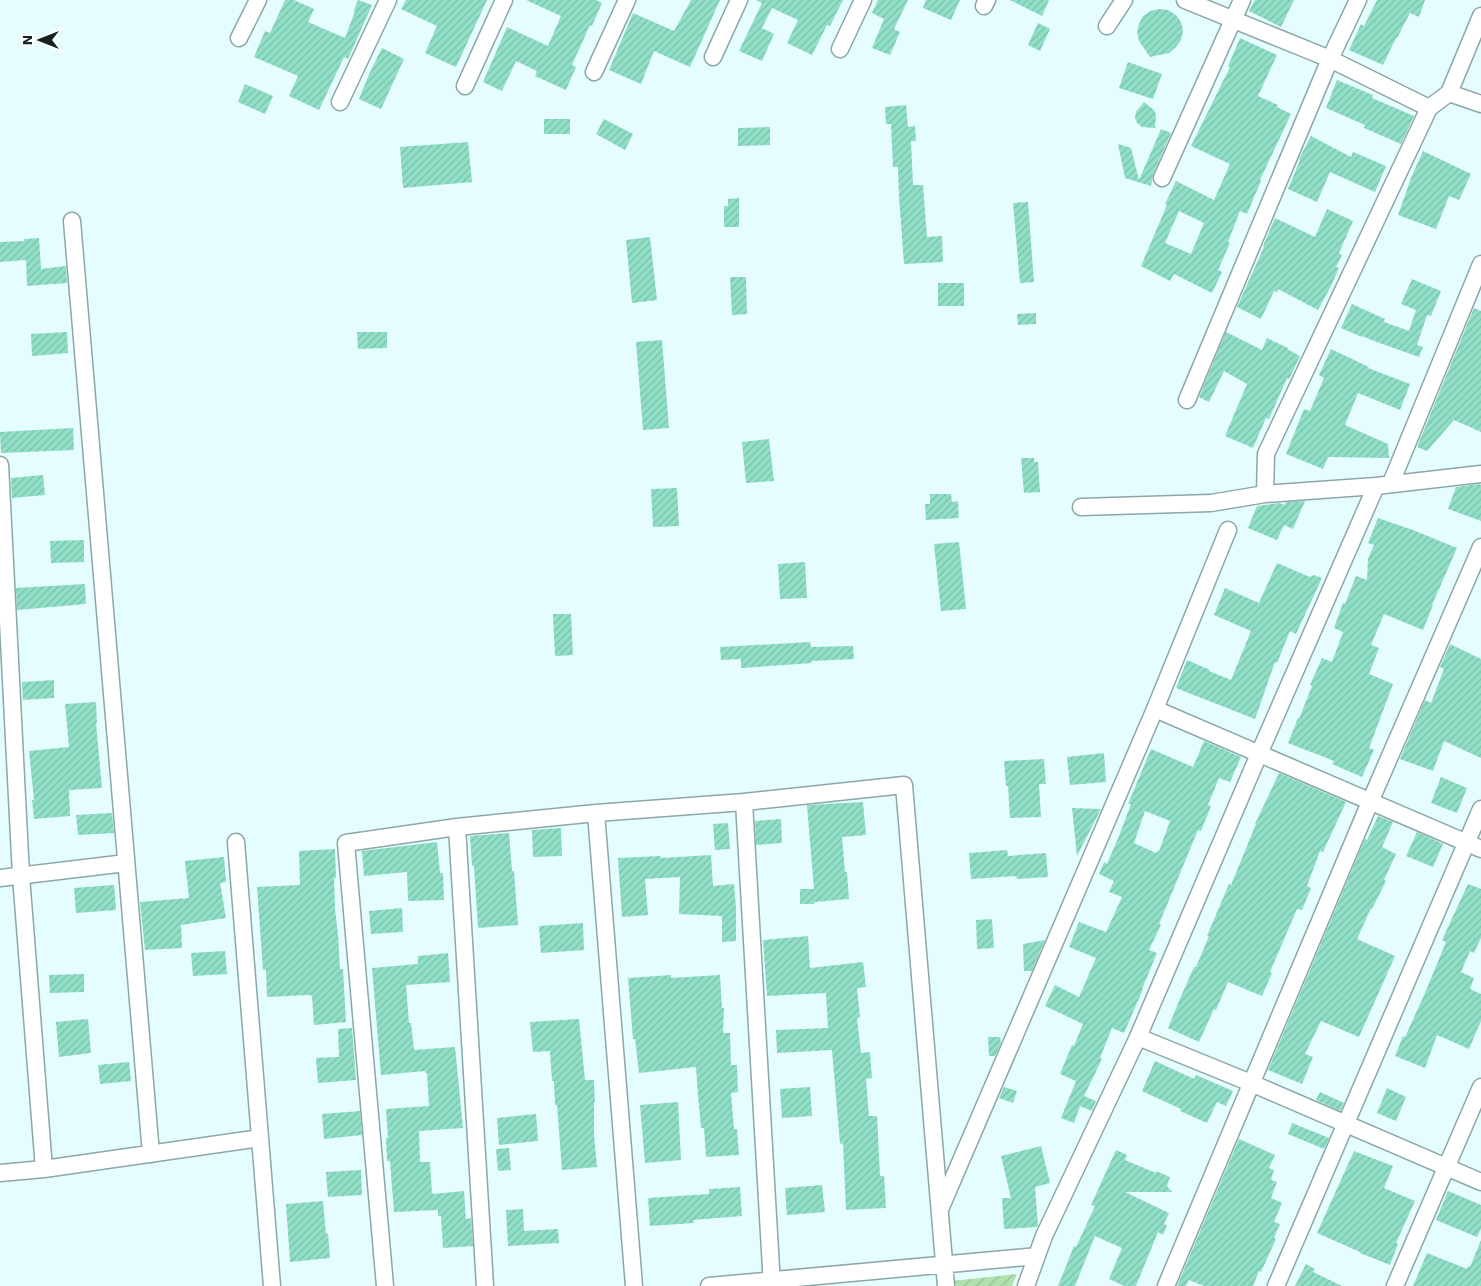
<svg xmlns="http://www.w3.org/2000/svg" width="1481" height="1286" viewBox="0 0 1481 1286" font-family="'Work Sans',sans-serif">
	<defs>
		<pattern id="garden-furrows" width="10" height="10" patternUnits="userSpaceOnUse" patternTransform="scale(1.25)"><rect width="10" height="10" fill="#b1e1af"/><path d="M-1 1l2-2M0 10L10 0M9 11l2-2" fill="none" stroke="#97c196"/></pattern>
		<pattern id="building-hatch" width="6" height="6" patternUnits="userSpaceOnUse" patternTransform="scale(1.25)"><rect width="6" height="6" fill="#90dfc6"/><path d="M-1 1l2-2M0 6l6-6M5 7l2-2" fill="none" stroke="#7bbfaa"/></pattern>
	</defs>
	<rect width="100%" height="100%" fill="#e5fdff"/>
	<path fill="url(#garden-furrows)" d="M1017,1274L1012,1286H953L952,1281Z"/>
	<path fill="url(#building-hatch)" fill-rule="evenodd" d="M285,0H294L314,9L308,22L345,38L355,11L354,10L358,0L372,5L348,59L344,57L319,110L289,96L298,76L254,57L265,31L270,33Z
		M406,0H487L456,67L425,53L437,26L401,9Z
		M526,0H596L602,3L592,26L590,25L572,65L576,67L566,90L535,76L537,71L516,61L502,91L483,82L507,27L548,46L561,16Z
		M691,0H720L690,67L654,51L641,84L609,70L633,13L674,31Z
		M756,0H843L830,26L827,25L812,55L787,43L798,20L772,8L762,28L774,34L762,61L739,51L762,3Z
		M878,0H908L894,29L900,32L890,55L872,48L884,19L872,13Z
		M926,0H960L951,20L923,8Z
		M1010,0H1049L1042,16Z
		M1255,0H1294L1281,27L1249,11Z
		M1377,0H1425L1419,17L1410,13L1397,38H1396L1383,65L1349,50L1361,24L1364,26Z
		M1159,9L1168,10L1176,15L1181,22L1183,31L1181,40L1176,47L1169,53L1150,57L1139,41L1137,32L1139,24L1143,16L1151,11Z
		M1038,23L1050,29L1040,51L1028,45Z
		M1240,38L1277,55L1258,96L1278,105L1277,107L1291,114L1260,180L1261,181L1247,214L1240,211L1228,242L1230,243L1218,270L1222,272L1212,293L1174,274L1170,281L1141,266L1167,205L1165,204L1176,181L1214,200L1230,164L1191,146L1230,67L1228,66ZM1179,211L1204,223L1191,254L1165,243Z
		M382,48L404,59L381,109L359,99L370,72Z
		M1128,62L1162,74L1153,99L1119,88Z
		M1337,80L1373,95L1372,98L1414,116L1401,144L1364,128L1365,125L1326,108Z
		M245,84L273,96L265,114L238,102Z
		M1144,102L1154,110L1156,115L1155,128L1142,127L1137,123L1135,118L1136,112Z
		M906,105L908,127L915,126L916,141H911L913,185H923L927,237L942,236L943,262L904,264L899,197L898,167H893L891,124H886L885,107Z
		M544,119H570V134H544Z
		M604,119L633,134L625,150L596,134Z
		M770,127V145L738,146V128Z
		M1161,129L1171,133L1153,174L1151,186L1125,178L1118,144L1131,148L1139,180Z
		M1311,136L1351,157L1353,152L1386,166L1375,192L1330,172L1317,202L1288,189L1300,160L1299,159Z
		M468,142L472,182L403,188L400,147Z
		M1423,151L1471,174L1459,200L1449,196L1436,229L1398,215L1411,178Z
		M739,198V227H724V206H728V199Z
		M1028,202L1034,282L1020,283L1013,203Z
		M1327,209L1353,221L1339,253L1342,255L1336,267L1339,268L1331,286L1318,310L1278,289L1277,292L1274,291L1261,319L1237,307L1264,247L1263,246L1275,218L1315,237Z
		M650,237L657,300L632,303L626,240Z
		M39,238L41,269L66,266L67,283L27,286L26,260L0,262V242L24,241V239Z
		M730,277H746L747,314L732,315Z
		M1412,279L1441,291L1431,316L1427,315L1417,345L1423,347L1419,357L1374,341L1362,336V337L1341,328L1352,304L1385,319L1384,322L1409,331L1416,310L1401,304Z
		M938,283H964V306H938Z
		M1474,308L1481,311V432L1454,420L1427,451L1417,447Z
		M1036,313V324L1018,325L1017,314Z
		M67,332L68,353L32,356L31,334Z
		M357,332H387V348L358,349Z
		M1226,332L1262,350L1267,338L1288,348L1287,349L1300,356L1289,379L1287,378L1269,419L1266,418L1253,448L1225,436L1247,384L1224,371L1209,402L1199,397Z
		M662,340L669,428L643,430L636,342Z
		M1331,349L1369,367L1368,368L1410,384L1400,410L1358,393L1345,425L1388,444L1389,458L1328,457L1323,469L1286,454L1304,409L1310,411L1324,378L1319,375Z
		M73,428L74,450L1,453L0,432Z
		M769,439L774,481L746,483L742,442Z
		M1021,458H1034V462H1038L1040,492L1024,493Z
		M43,475L45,495L12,498L11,478Z
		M1479,484L1481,485V521L1448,509L1456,487Z
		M677,488L679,526L653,527L651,489Z
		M930,494H951L952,502L958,501L959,518L926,520L925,504H930Z
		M1305,501L1293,529L1284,525L1277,540L1248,528L1257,506L1279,503L1285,505L1286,502Z
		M1378,518L1413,530L1457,548L1432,605H1433L1423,630L1384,614L1371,645L1379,648L1369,674L1393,684L1369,748L1374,750L1362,777L1332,764L1334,761L1288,743L1298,718L1299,719L1312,686L1310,685L1322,658L1332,662L1343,632L1334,628L1343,603L1345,604L1356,576L1367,580L1368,559L1374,545L1368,543Z
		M84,540V562L51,563L50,541Z
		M959,542L966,609L941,611L934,544Z
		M805,562L807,598L780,599L778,564Z
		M1277,563L1310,577L1314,575L1322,578L1296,634L1290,631L1277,663L1275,662L1255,719L1176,688L1187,660L1210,670L1209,671L1231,680L1251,631L1214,615L1225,588L1259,603Z
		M85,584L86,604L17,610L16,588Z
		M553,614H571L573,655L555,656Z
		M810,642L811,647L853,646L854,659L811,661L812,663L741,668V659L721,660L720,647Z
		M1450,644L1481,659V758L1444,741L1433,771L1400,759L1425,700L1431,703L1444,669L1440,667Z
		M54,680V698L23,700L22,682Z
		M96,702L97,723H96L102,788L69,790L70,816L34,819L32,800H34L29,751L69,747L65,704Z
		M1204,741L1241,757L1230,782L1219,778L1208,805L1211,806L1201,831L1198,830L1159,924L1161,925L1149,950L1157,953L1142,989H1143L1124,1033L1112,1028L1100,1058L1102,1059L1084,1096L1096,1101L1092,1111L1080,1106L1074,1123L1061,1118L1076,1081L1060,1074L1072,1045L1074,1046L1083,1024L1045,1006L1055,985L1079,997L1096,958L1069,947L1079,922L1106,932L1122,897L1109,892L1114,881L1099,874L1104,862L1107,864L1119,836L1131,804H1128L1151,749L1193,767ZM1145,811L1170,821L1159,851H1158L1156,853L1134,843Z
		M1104,753L1106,782L1070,785L1067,757Z
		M1044,759L1046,784H1039L1041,817L1010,818L1008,786H1006L1004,761Z
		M1279,773L1346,802L1323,852L1320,851L1307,886L1311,888L1302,910L1297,909L1270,972L1272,973L1262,996L1228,982L1216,1010L1214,1009L1199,1042L1168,1028L1182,994L1194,967H1196L1209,936H1207L1229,884L1231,885L1256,824H1255Z
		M1441,777L1467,788L1457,813L1431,803Z
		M863,802L866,835L842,837L845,872H847L849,899L814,902V904H800V889H814L807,805Z
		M1072,808L1101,809L1077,856Z
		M112,813L114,833L78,835L76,815Z
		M1378,816L1393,822L1382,847L1396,854L1384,880L1386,881L1372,909L1371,908L1357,939L1395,956L1359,1037L1321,1021L1305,1054L1313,1057L1302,1084L1268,1070L1365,839L1367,840Z
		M781,819L782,843L756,845L755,821Z
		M728,823L730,849L715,850L713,824Z
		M561,828L562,856L533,857L532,830Z
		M1417,832L1443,844L1433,867L1406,856Z
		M509,833L512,871H514L518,925L478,928L474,866H472L470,836Z
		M437,842L440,873H443L444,900L408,901L407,872L364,876L362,851Z
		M335,849L336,878H334L335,909L338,934L340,969H343L346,1022L314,1025L312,996L310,995L267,997L266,970H263L257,887L300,885L299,851Z
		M1007,850L1008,856L1046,853L1048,877L1017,879L1016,876L971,879L969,853Z
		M711,855L713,886L734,884L736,908V941L722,942V916L679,914L680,877L645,879L648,915L622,917L618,858L660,856L661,858Z
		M224,857L226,882L220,883L226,918L181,925L182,948L145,950L140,902L189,898L185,861Z
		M1468,884L1481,889V938L1474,953L1470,951L1461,972L1474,978L1470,989L1481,994V1021L1469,1049L1437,1035L1425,1068L1395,1056L1403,1036L1405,1037L1425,993L1446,942L1442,940Z
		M114,885L116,910L76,913L74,888Z
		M402,908L403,932L371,934L369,911Z
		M992,919L994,948L977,949L976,920Z
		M583,923L584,950L541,953L539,926Z
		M808,936L810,968L863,962L866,987L857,988L860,1017L857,1018L861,1053L870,1052L872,1078L866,1079L869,1116H877L880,1176H884L886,1208L846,1210L843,1143L840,1144L832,1050L777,1053L776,1030L828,1028L826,993L767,996L763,940Z
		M1045,940L1032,971H1024L1023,944Z
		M225,951L227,974L193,976L191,953Z
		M448,953L450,982L406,985L409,1023H411L414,1050L455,1047L463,1128L419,1131L420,1162H430L432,1193L433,1194L464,1191L466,1219L471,1218L473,1246L443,1248L441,1216H438V1210L394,1212L390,1161H387L386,1138H388L386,1109L429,1106L427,1073H425V1071L381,1075L372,968L418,964V956Z
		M84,974V992L50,993L49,975Z
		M671,975V978L720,975L722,1008H724L723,1033H730L731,1065H737L738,1092L731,1093L734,1129H737L739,1155L706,1157L704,1128H701L698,1095L696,1067L639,1073L635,1039H633L628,978Z
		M88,1019L91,1053L59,1057L56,1022Z
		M579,1019L585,1080H594L595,1102H594V1135L597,1167L562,1170L557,1105H555L554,1081H552L550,1051L533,1052L530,1022Z
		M352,1028L356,1080L318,1083L316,1058L339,1057L338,1029Z
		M988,1037H1000L1001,1043L995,1056H989Z
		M1155,1061L1194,1079L1196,1075L1233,1091L1226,1106L1217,1102L1207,1123L1180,1111L1181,1109L1142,1091Z
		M129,1062L131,1081L100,1084L98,1065Z
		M810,1087L812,1116L782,1118L780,1089Z
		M1004,1087L1017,1091L1013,1103L999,1098Z
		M1387,1088L1406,1097L1396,1121L1377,1113Z
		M1320,1092L1344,1103L1340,1111L1316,1100Z
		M678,1102L681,1160L645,1163L640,1105Z
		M360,1111L362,1135L324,1139L322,1114Z
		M536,1114L538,1141L499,1145L497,1118Z
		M1292,1123L1329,1138L1324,1149L1288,1134Z
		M1239,1139L1275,1155L1269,1168L1274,1170L1271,1180L1277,1182L1271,1198L1282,1203L1274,1222L1280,1224L1274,1238L1276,1239L1261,1272L1259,1271L1253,1286H1204L1189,1280L1186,1286H1177Z
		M1041,1146L1050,1183L1035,1187L1038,1225L1037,1227L1004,1229L1002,1198H1011L1001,1156Z
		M509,1148L511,1170L498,1171L496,1149Z
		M1116,1150L1127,1155L1125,1160L1156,1173V1171L1170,1177L1167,1186L1172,1192H1125L1169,1213L1164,1224L1167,1225L1163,1235L1158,1232L1136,1286H1124L1109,1279L1122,1248L1095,1236L1075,1286H1058L1074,1246L1076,1247L1095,1206L1091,1205Z
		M1354,1151L1393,1166L1384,1188L1415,1201L1396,1243L1398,1244L1390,1265L1360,1253V1252L1317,1233Z
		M361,1170L362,1195L328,1197L326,1172Z
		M822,1185L825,1212L787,1215L785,1188Z
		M740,1187L742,1216L693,1220L694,1223L650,1226L648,1198L709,1194V1189Z
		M1448,1191L1481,1205V1229L1477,1237L1436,1220Z
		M323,1201L326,1234L328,1233L330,1258L290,1262L286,1204Z
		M523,1209L524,1231L558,1229L559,1243L508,1246L506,1210Z
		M1481,1240V1286H1413L1427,1253L1467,1269L1468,1266L1470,1267Z
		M1306,1264L1315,1269L1313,1272L1342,1286H1295Z"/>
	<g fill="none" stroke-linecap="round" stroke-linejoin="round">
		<g stroke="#8ba7a9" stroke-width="19">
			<path id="minor" d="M1185,0L1330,59L1429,108
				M984,6L987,0
				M1107,26L1124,0
				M239,38L258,0
				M840,49L863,0
				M713,57L739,0
				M594,72L627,0
				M465,86L504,0
				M1449,93L1481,104
				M340,102L388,0
				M1162,178L1242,0
				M72,221L151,1154
				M1187,400L1330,59L1358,0
				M0,465L21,876L44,1169
				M1391,483L1481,264
				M1265,494L1266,454L1429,108L1449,93L1481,16
				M1081,507L1211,503L1265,494L1376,486L1481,474
				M1155,709L1481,849
				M744,802L772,1286
				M596,813L634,1286
				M457,827L485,1286
				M236,842L272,1286
				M0,878L126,863
				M1138,1037L1251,1083L1481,1182
				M0,1173L44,1169L260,1138
				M941,1207L1155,709L1228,530
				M385,1286L346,843L457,827L596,813L744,802L904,785L946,1286
				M709,1286L1037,1256
				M1026,1286L1044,1236L1138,1037L1259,754L1376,486
				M1166,1286L1370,802L1481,547
				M1276,1286L1481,809
				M1395,1286L1481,1087"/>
		</g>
		<use href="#minor" stroke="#fff" stroke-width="16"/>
	</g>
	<g transform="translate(40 40) rotate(270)" stroke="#ffffff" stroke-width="4" paint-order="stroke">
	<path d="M0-4L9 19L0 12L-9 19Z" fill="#152021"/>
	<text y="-8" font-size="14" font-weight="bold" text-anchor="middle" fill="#152021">N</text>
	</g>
</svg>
